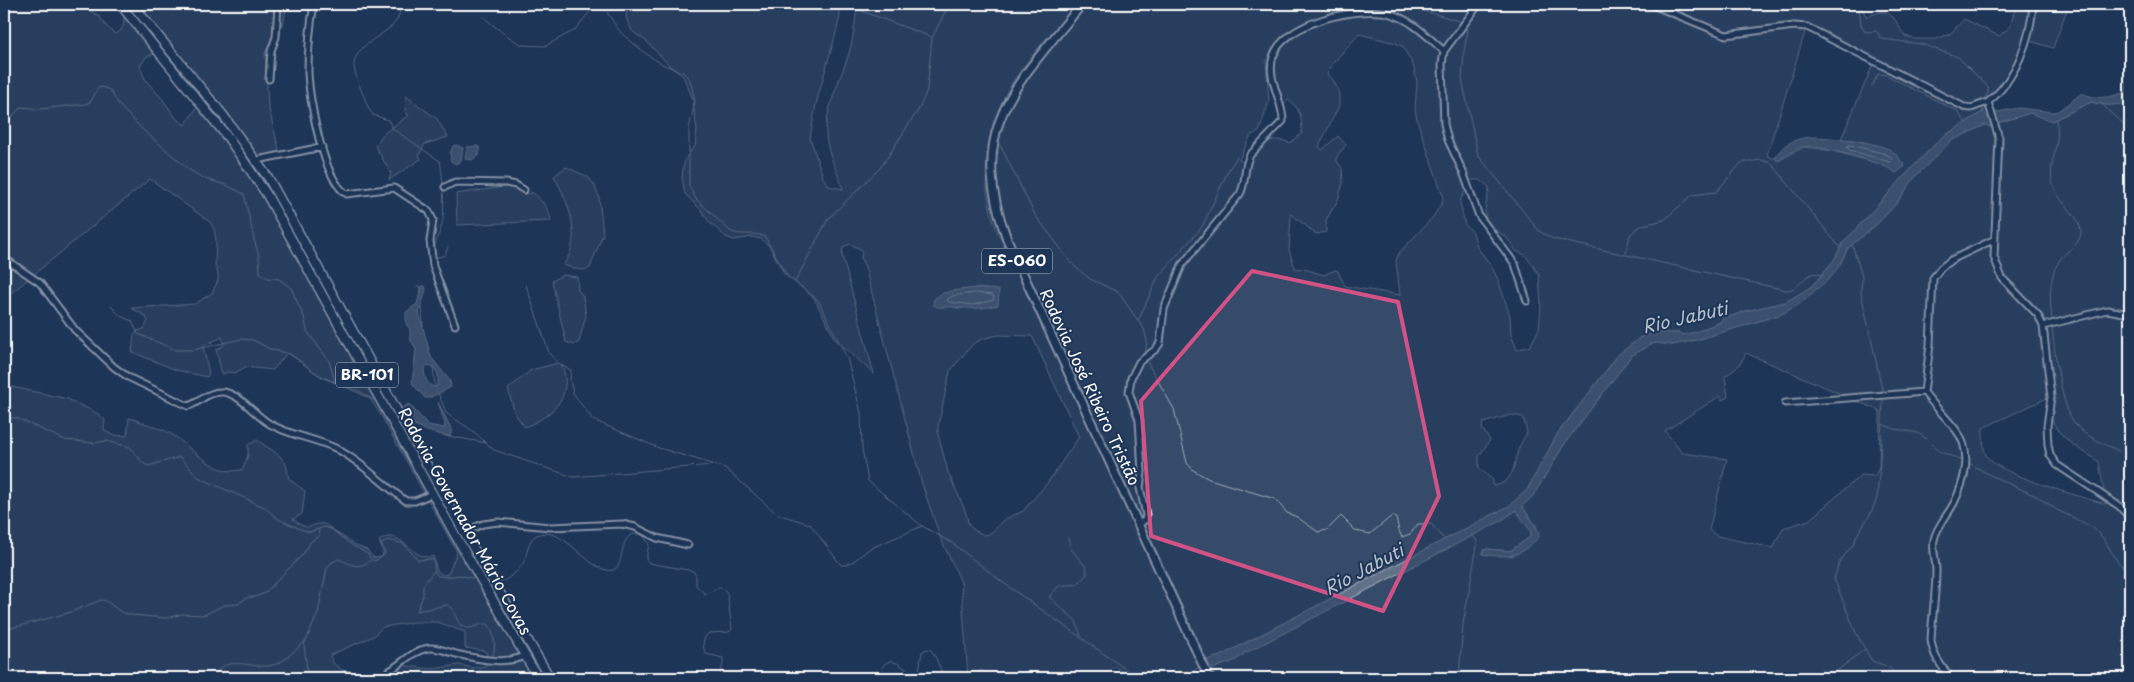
<svg xmlns="http://www.w3.org/2000/svg" width="2134" height="682" viewBox="0 0 2134 682" font-family="'Playpen Sans',sans-serif">
	<rect width="100%" height="100%" fill="#1d3557"/>
	<filter id="ink" filterUnits="userSpaceOnUse"><feTurbulence type="fractalNoise" baseFrequency=".02" numOctaves="2"/><feDisplacementMap in="SourceGraphic" scale="10" xChannelSelector="R" yChannelSelector="G"/><feConvolveMatrix kernelMatrix="1 2 1 2 8 2 1 2 1" color-interpolation-filters="sRGB"/></filter>
	<g filter="url(#ink)">
		<path fill="#364b69" stroke="#9aa5b4" fill-rule="evenodd" d="M4,4H78L99,16L106,26L115,34C124,31 124,23 124,15L154,54L146,57L140,66L145,79L164,101L176,118L185,125L197,107C224,140 249,174 271,211L533,678H4V388L8,386L68,399C78,406 97,410 105,420L104,430L112,435L127,436L129,418L133,419C146,424 161,428 173,435C192,448 218,479 243,469L248,455V445L257,440L279,455L286,464L289,479L305,491L302,514L293,519C313,535 307,522 325,524L355,545L367,550L374,558L382,557L383,552L379,541C401,524 413,564 433,556C437,564 434,577 448,574L457,552L379,412C376,408 372,401 368,397C355,386 335,385 322,377C309,369 300,360 287,353L273,370L245,367L235,373L229,372L222,374L216,350L224,345L222,337L203,346L209,373L207,377L176,370L132,352L134,335L137,331L144,329L148,321L145,316L131,308L195,304L212,293L218,280C219,274 216,270 215,264C215,250 219,235 210,222L150,179L4,299ZM415,622H437L465,632V648L485,651L492,665L474,668L459,665L431,669L401,665L385,676L374,675L342,670L333,663L330,655L374,636L383,627Z
			M126,4H287L283,25L265,53L268,105L280,154L269,157H247L221,121Z
			M628,4H839L840,16L837,29L816,104L810,138L823,177L829,186L843,189C837,169 824,149 826,126C828,105 840,79 847,59C853,42 855,24 857,6L870,10V4H1077C1056,29 1032,53 1014,80C985,125 977,183 998,233L1200,667L1182,678H1133L1115,666L1103,678H968L961,582L940,537L922,484L865,267L861,259L862,250L850,244L843,247L842,255L874,374L835,339L814,298L803,288L785,275L770,247L761,239L752,237L734,240L726,237L709,222L702,211L685,194L682,178L683,167L687,156L695,146L697,130L692,97L683,76L672,68L646,41L632,31L626,18ZM976,288L961,309L952,307L941,294ZM998,335L1032,336L1079,437L1048,482L1023,511L1003,520L994,530L989,534L984,535L974,530L969,525L965,510L948,472L938,434V427L950,371L973,344L982,339Z
			M1086,4H1860L1866,16C1871,16 1877,12 1882,12C1896,13 1898,27 1905,36L1916,39H1936L1950,34L1964,19L1999,36L2010,27L2016,4H2069L2053,48L2027,40L2014,70L1999,95L1984,111L1941,138L1910,170L1843,243L1834,260L1812,286L1786,302L1746,311L1696,332L1682,335L1679,333H1653L1641,337L1619,354L1558,433L1527,490L1509,506L1220,656L1207,660L1007,229C986,179 995,118 1027,75C1046,51 1067,27 1086,4ZM1806,29L1874,62L1841,139L1855,140L1885,148L1905,165L1896,173L1887,166L1833,151L1804,147L1778,161L1775,158H1772L1767,155ZM1359,34L1396,43L1403,47L1413,65L1417,82L1415,109L1417,120L1443,196L1442,203L1433,217L1399,253L1396,261L1400,295L1345,286L1338,271L1335,270L1324,275L1308,270L1295,268L1289,250L1291,214L1316,234L1326,232V220L1338,200L1343,183L1342,168L1337,161V156L1346,145L1338,136L1322,150L1319,146L1339,106C1340,94 1337,81 1327,74L1334,62ZM1275,55L1271,75L1281,108L1288,100C1302,111 1301,116 1302,133L1290,143C1268,134 1258,146 1248,164L1239,160L1251,135L1259,132L1269,101L1266,60ZM1470,180H1480L1489,187C1488,202 1482,208 1487,224L1507,238L1516,251L1525,255L1539,274L1541,306L1539,329L1530,346L1517,350L1511,334L1510,316L1499,282L1492,267L1477,247L1473,232L1465,225L1460,202ZM1511,415L1523,417L1527,432C1525,438 1520,443 1518,450C1513,466 1515,482 1493,486V480L1479,468V456L1490,440L1482,429L1483,423Z
			M406,96L437,119L448,137L425,144L419,155L421,159L389,180L391,173L375,146L383,134L409,115L405,112Z
			M2091,102L2106,105L2130,104V678H1216L1212,669L1236,660L1245,653L1499,522L1517,510L1531,532L1530,537L1510,551L1487,549L1484,550L1483,554L1513,556L1539,537L1536,525L1522,506L1533,496L1565,443L1631,356L1651,344L1657,343L1672,345L1700,339L1782,314L1839,266L1848,248L1877,224L1896,204L1915,177L1951,141L1985,125L1994,119L1998,123L2030,113L2052,121ZM1746,353L1880,411L1879,467L1875,476L1861,475L1809,520L1783,528L1773,548L1717,536L1709,530L1727,459L1682,453L1665,431L1720,396L1722,400L1728,397L1725,376C1736,370 1741,364 1746,353ZM2047,398C2049,404 2049,411 2051,417C2059,440 2081,449 2099,462L2106,504C2085,498 1993,473 1986,455C1983,448 1983,436 1983,428Z
			M566,167L588,177L594,184L599,197L603,234L590,268C581,273 572,267 563,265C584,239 568,201 554,176Z
			M511,186L530,194L532,192C542,201 549,207 551,221L457,225L456,194Z
			M563,275L577,277L578,290L583,296L586,315L579,342L574,345L566,342L553,286L552,281Z
			M558,363L562,365C574,397 552,416 525,427L515,414L508,389L531,370Z"/>
		<path fill="#617289" stroke="#a0aab8" fill-rule="evenodd" d="M2126,4H2130V104L2106,105L2091,102L2052,121L2030,113L1998,123L1994,120L1996,129L1985,125L1951,141L1915,177L1896,204L1877,224L1848,248L1839,266L1832,276L1798,305L1782,314L1700,339L1672,345L1657,343L1651,344L1631,356L1565,443L1533,496L1522,506L1539,532V537C1517,558 1511,558 1482,554L1484,550L1487,549L1510,551L1530,537L1531,532L1516,510L1499,522L1245,653L1236,660L1212,669L1207,660L1220,656L1509,506L1527,490L1558,433L1619,354L1641,337L1653,333H1679L1682,335L1696,332L1721,322L1722,319L1746,311L1786,302L1812,286L1834,260L1843,243L1910,170L1941,138L1984,111L1987,117L1993,119L1992,113L2019,108L2053,112L2058,111L2082,93C2096,100 2110,98 2125,92L2127,87L2123,54V26L2127,19Z
			M1809,137C1828,137 1881,141 1895,153C1899,157 1901,162 1905,166L1896,173C1886,163 1815,143 1802,147C1793,150 1785,157 1777,161L1775,158C1782,144 1794,139 1809,137Z
			M456,145L463,148L461,161L456,164L451,161L450,153L453,146Z
			M478,146L480,149L479,155L472,160L465,159L467,147Z
			M422,286H425L426,290L419,313L431,357L450,381L451,387L429,398H425L412,383L416,349L410,339V329L406,324V312L417,304ZM427,365C437,367 440,376 437,386L435,387C427,385 425,378 424,370Z
			M976,288L999,290L998,305C982,309 970,309 953,307C946,306 940,309 933,305L934,299L941,294L951,291Z
			M438,402L452,430L450,437L427,431L411,423L403,407L409,404L428,425L444,428L445,424Z"/>
		<g fill="none" stroke-linecap="round" stroke-linejoin="round">
			<path stroke="#c0c7d0" stroke-width="1" d="M1850,145L1883,153L1891,157L1892,160L1890,162L1849,150L1847,147Z
				M976,293L993,295L994,300L973,305L949,302L947,300L952,296Z"/>
			<path stroke="#a0aab8" stroke-width="1" d="M398,4C410,32 352,38 354,67C355,75 359,83 361,90C365,98 367,108 373,115L388,120L393,129L440,161C443,173 445,213 442,224C438,240 433,240 435,258L445,255L448,247
				M843,4L931,37
				M1293,4C1324,11 1355,5 1386,6C1413,7 1437,14 1462,22
				M1859,7L1861,25L1865,32L1876,31L1882,39L1921,44L1958,57L1988,87V93L1982,101
				M607,12L620,32L645,53L662,64L684,73L690,80L695,101L689,129V186L696,199L730,231C741,237 754,231 765,237L788,277L818,300L847,358L861,413L862,449L868,481L922,526L952,543L1005,584L1138,678
				M482,16L503,33L522,45L545,46L575,30L596,4
				M1466,24L1468,29L1464,51L1462,79L1478,155L1539,231L1553,239L1786,290C1802,291 1806,265 1823,276
				M1872,86L1878,74L1886,75L1957,111L1966,123
				M2101,103L2115,117L2130,128
				M1983,113V105
				M4,114L10,118
				M4,126L21,107L40,109L86,104L91,101L98,88L102,87L110,90L119,105L142,129L188,169L205,179L226,185L244,194L254,239L259,256L260,273L268,278L279,279L291,288L304,317L307,331L329,361L335,381
				M1000,145L1035,215L1073,265L1090,279L1118,292L1144,329L1147,341L1145,356
				M1852,244L1862,276L1861,293L1883,393
				M1626,253L1630,235L1636,229L1643,225L1664,220L1692,195L1716,192L1741,163L1761,160L1771,163L1838,245L1842,247
				M795,282L828,219L881,167L920,107L927,90L932,38L949,4
				M526,285L549,353L559,364L571,370L570,380L573,393L593,420L659,448L725,468L777,514L810,524L841,565H846L855,560L869,549L922,526
				M417,286L421,287V294
				M422,305L423,326
				M111,306L120,316L132,321L138,334L176,350H193L241,339L253,340L270,349L290,354L317,374L374,400
				M1138,321L1158,277L1202,227L1229,169L1237,157
				M2052,321C2050,302 2048,278 2059,261C2065,251 2079,246 2081,234C2082,217 2060,203 2054,188C2045,165 2063,143 2056,120
				M2052,325C2054,349 2061,408 2076,425C2087,438 2105,444 2119,451
				M1146,360L1174,409L1187,463L1193,470L1209,479L1275,499L1287,513L1297,517L1318,532L1327,530L1341,516L1356,531L1370,534L1392,516L1396,518L1399,531L1402,537L1410,534L1418,524H1431L1446,541
				M433,366L435,387
				M438,393L447,414L473,431L494,450L573,477L712,465
				M1883,397L1880,463L1877,498L1871,513L1857,535L1853,545L1839,562L1834,579L1856,633L1872,661L1889,667L1899,678
				M4,418H16L65,440L94,443L107,441L130,447L143,463L148,466L180,457L198,477L264,507L278,519L303,530L310,532L324,527L331,529L353,546L368,554L371,559
				M407,421L417,426
				M1882,424L1895,429L1918,433L1927,439L1939,451L1963,461
				M442,435L487,443
				M1967,462L1988,474L2038,497L2057,510L2092,527L2103,538L2117,561L2130,574
				M1068,538L1071,549L1086,567L1087,574L1078,584L1059,586L1049,597L1076,621L1081,636
				M372,560L375,561L384,555L385,552L381,544L389,540L404,544L418,560L433,559L435,572L438,576L448,577L459,575L477,579
				M434,571L423,585V596L417,611L447,605C458,610 454,627 468,628C475,628 480,623 488,624C494,631 497,649 492,657
				M498,582C503,582 507,579 511,576C515,573 519,570 522,565C528,557 526,540 537,535C561,524 584,565 606,570C631,576 612,526 643,535L649,544L646,559L649,563L693,571L696,576V585L705,594C714,592 720,582 727,593L732,629L729,632L709,633C702,638 702,647 706,654L723,658V664L719,678
				M4,630L68,613L101,600L106,601L121,612L131,615L166,618L183,614L204,615L224,605L238,604L248,597H255L265,593L304,553L311,541L318,537L319,529
				M4,673L11,678
				M213,678C225,651 254,671 273,665C285,662 296,649 305,641
				M308,678L304,645L318,613L327,568L331,563L338,559C353,564 355,571 371,560
				M471,678L488,662
				M886,678L882,668C891,650 905,673 916,674L919,670L922,652L927,649L931,650L936,658L944,678
				M972,678L975,673L981,670L986,673L988,678
				M1459,678L1463,624L1477,546V541L1472,534
				M1825,678C1839,671 1851,659 1865,649"/>
			<g stroke="#fff" stroke-width="9">
				<path id="minor" d="M314,4C310,26 308,50 308,72C309,99 323,181 347,194L394,188L429,211L433,220L430,241L433,266L455,325
					M1479,4L1444,51L1442,64L1444,124L1448,140L1463,172L1479,216L1515,264L1527,301
					M1650,4L1726,35L1794,26L1807,27L1964,107L1971,108L1988,102
					M2033,4C2031,38 2016,80 1988,102L1999,138L1994,257L2002,278L2038,315L2043,326L2051,397L2047,426L2048,445L2050,455L2057,465L2119,506L2130,518
					M269,79L271,51L276,37L278,4
					M257,160L322,147
					M445,187L455,182L506,183L516,185L524,190
					M4,258L40,283L75,330L114,367L128,377L188,406C200,403 207,391 223,392C241,394 255,416 270,424C291,436 314,438 335,448C362,462 382,484 406,501H415L432,494
					M2043,326L2107,310L2130,314
					M1924,392C1934,406 1946,417 1956,430C1973,451 1965,481 1954,503C1948,515 1936,527 1934,540C1932,550 1936,560 1936,571C1936,594 1932,617 1931,640C1933,656 1941,666 1951,678
					M1785,403L1924,392L1930,345L1933,278L1941,268L1951,260L1995,239
					M1138,525L1145,520L1146,515L1140,488L1142,472L1139,420L1129,392L1131,378L1139,362L1156,349L1160,343L1164,309L1182,265L1240,194C1247,181 1243,167 1250,155L1283,121C1283,100 1266,79 1273,57C1283,22 1360,5 1391,14C1412,20 1428,37 1444,51
					M464,532L483,524L498,522L550,527L622,524L635,527L657,538L688,545
					M346,675L365,678
					M375,678C395,673 408,651 429,648C438,647 448,652 456,654C478,659 504,665 525,656"/>
			</g>
			<g stroke="#fff" stroke-width="11">
				<path id="major" d="M1082,4C1016,86 965,127 1007,239L1209,678"/>
			</g>
			<g stroke="#fff" stroke-width="11">
				<path id="highway" d="M120,4L229,139L267,195L454,533L538,678
					M132,4L223,115L269,179L464,532L550,678"/>
			</g>
			<use href="#minor" stroke="#1d3557" stroke-width="5"/>
			<use href="#major" stroke="#1d3557" stroke-width="7"/>
			<use href="#highway" stroke="#1d3557" stroke-width="8"/>
		</g>
	</g>
	<path d="M0 0H2134V682H0ZM1252,271L1398,302L1439,496L1383,611L1151,536L1141,401Z" fill="#1d3557" fill-opacity=".55" fill-rule="evenodd"/>
	<path fill="none" stroke="#d15284" stroke-width="4" stroke-linejoin="round" d="M1252,271L1398,302L1439,496L1383,611L1151,536L1141,401Z"/>
	<g text-anchor="middle" stroke-width="4" stroke-linejoin="round" paint-order="stroke">
		<g fill="#1d3557" stroke="#bbc2cd" stroke-width="1">
			<rect x="982" y="248.5" width="70" height="25" rx="4"/>
			<rect x="336" y="362.5" width="62" height="25" rx="4"/>
		</g>
		<g font-size="15" font-weight="bold" fill="#fff">
			<text x="1017" y="266">ES-060</text>
			<text x="367" y="380">BR-101</text>
		</g>
		<g font-size="16" fill="#fff" stroke="#1d3557">
			<text transform="translate(1090 387) rotate(65)" y="6">Rodovia José Ribeiro Tristão</text>
			<text transform="translate(465 521) rotate(61)" y="6">Rodovia Governador Mário Covas</text>
		</g>
		<g font-size="18" font-style="italic" fill="#b8c0ca" stroke="#1d3557">
			<text transform="translate(1685 318) rotate(-13)" y="6">Rio Jabuti</text>
			<text transform="translate(1364 570) rotate(-28)" y="6">Rio Jabuti</text>
		</g>
	</g>
	<rect width="2134" height="682" fill="none" stroke="#1d3557" stroke-width="20"/>
	<rect x="10" y="10" width="2114" height="662" fill="none" stroke="#fff" stroke-width="2" filter="url(#ink)"/>
</svg>
